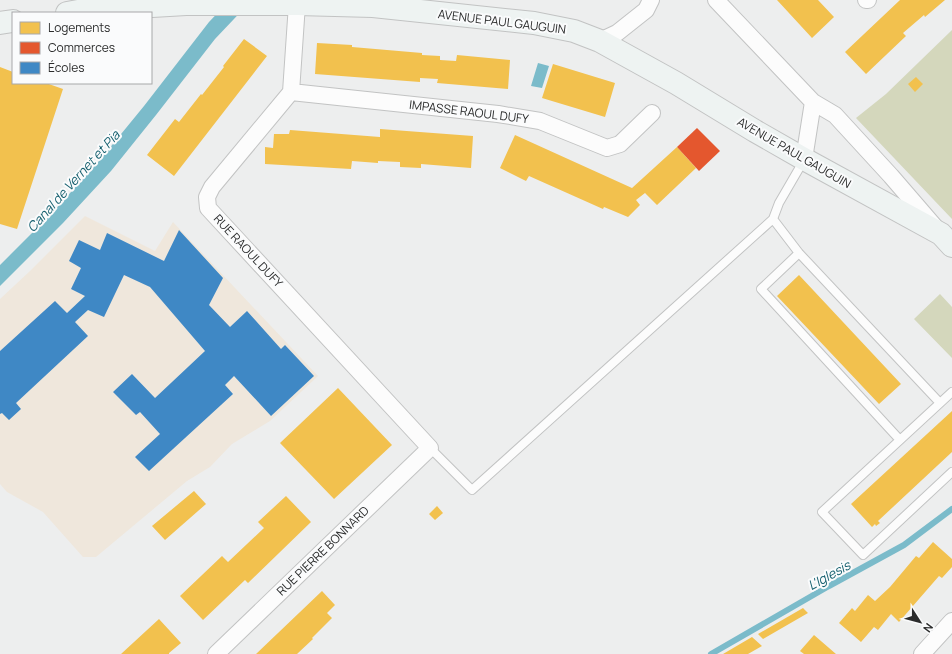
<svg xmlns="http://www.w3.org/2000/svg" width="952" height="654" viewBox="0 0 952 654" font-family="Manrope,sans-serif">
	<rect width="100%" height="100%" fill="#edeeee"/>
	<path fill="#efe7dc" d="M85,216L155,251L173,222L318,376L270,421L232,444L210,467L187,481L96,557H83L43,512L7,492L0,484V299L30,271Z"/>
	<path fill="#d4d7bc" d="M952,30V219L856,118L886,94Z
		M940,294L952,307V358L914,319Z"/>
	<path fill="#7bbbca" d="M230,0H252L215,39L156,115L111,171L63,223L0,286V265L52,213L99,161L144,106L209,22Z
		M538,63L549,66L542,88L531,86Z"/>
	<path fill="#f2c14e" d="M777,0H818L834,17L812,38Z
		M900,0H945L925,17L924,15L903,33L906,36L866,74L845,52Z
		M244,39L267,56L174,176L147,155L175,119L179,122L201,94L202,95L224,67L223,66Z
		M317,43L352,45V47L422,53V55L440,56V60L456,61L457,55L510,60L508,89L437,83L438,79L420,78V82L315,74Z
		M553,64L615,83L605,117L542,98Z
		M0,67L13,72V83H46L63,89L17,229L0,224Z
		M916,77L923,84L915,92L908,84Z
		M380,129L473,136L471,168L421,164V168L400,167V162L378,161V163L352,161L351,169L265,164V147L273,148L274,134H289L290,130L380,137Z
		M515,135L632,188L677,147L696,168L657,205L645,193L636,200L640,205L628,217L604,207L603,209L529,176L526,181L500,168Z
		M799,275L901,384L879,404L777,296Z
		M338,388L392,445L334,499L280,443Z
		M952,411V452L878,521L880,523L876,526L875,524L872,527L851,504Z
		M194,491L206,504L165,540L152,526Z
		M286,496L311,522L248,583L245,580L203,620L180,596L222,556L228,562L264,528L258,522Z
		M437,506L443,513L435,520L429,514Z
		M933,542L952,559V567L942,578L939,576L899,622L891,614L878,630L874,627L861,642L839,623L852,608L855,611L868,595L875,601L890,587L916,556L919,558Z
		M322,591L335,605L327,613L332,618L312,638L313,639L297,654H256Z
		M803,608L808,613L763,639L758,634Z
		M159,619L181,643L169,653V654H121Z
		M814,635L836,654H804L800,651Z
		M752,637L762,646L748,654H723Z"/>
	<path fill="#e4572e" d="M697,128L720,151L699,171L677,147Z"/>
	<path fill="#3f88c5" d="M179,230L223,278L209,305L230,327L247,311L281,349L285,345L314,376L271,416L234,376L225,385L233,394L149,471L135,457L160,434L140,412L136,415L113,392L132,374L155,398L205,351L150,287L124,275L104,317L88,310L75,322L88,336L16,403L21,409L9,420L2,413L0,414V351L55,301L67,313L85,296L71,289L81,268L69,261L79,240L100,250L107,233L164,261Z"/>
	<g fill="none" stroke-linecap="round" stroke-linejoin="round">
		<path stroke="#7bbbca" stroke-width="6" d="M711,654L829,586L904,545L952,509"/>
		<g stroke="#c2c3c3" stroke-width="10">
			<path id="lane" d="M773,219L799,253L940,403
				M799,253L761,289L900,440
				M952,392L822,512L863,555L952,472
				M430,448L472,490L773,219L779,203L804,160"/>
		</g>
		<g stroke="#c2c3c3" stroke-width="18">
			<path id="street" d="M716,0L813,102L835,115L891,176L935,227
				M866,0H868
				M600,41L617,33L646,10L651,0
				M291,92L498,114L540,121L607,148L620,144L652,113
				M804,159L813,102
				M216,654L430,448L208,208L207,197L212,187L291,92L297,4
				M922,654L952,621"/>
		</g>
		<g stroke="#c2c3c3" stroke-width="24">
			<path id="secondary" d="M67,13L84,10L186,4H297L373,6L534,23L574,31L600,41L676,83L755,131L804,159L941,234L952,246
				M0,23L13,21"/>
		</g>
		<use href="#lane" stroke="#fcfcfc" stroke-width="8"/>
		<use href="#street" stroke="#fcfcfc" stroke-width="16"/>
		<use href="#secondary" stroke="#eef3f2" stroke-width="22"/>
	</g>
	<g text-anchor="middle" stroke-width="4" stroke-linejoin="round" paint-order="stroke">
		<g font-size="12" fill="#2b2c2c" stroke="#fafbfc">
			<text transform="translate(502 22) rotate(7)" y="4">AVENUE PAUL GAUGUIN</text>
			<text transform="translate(469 112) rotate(7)" y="4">IMPASSE RAOUL DUFY</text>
			<text transform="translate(794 153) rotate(30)" y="4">AVENUE PAUL GAUGUIN</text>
			<text transform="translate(248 251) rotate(47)" y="4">RUE RAOUL DUFY</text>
			<text transform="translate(323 551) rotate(-44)" y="4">RUE PIERRE BONNARD</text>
		</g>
		<g font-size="13" font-style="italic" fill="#16606f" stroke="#fafbfc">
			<text transform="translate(73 181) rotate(-48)" y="5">Canal de Vernet et Pia</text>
			<text transform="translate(829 575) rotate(-29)" y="5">L'Iglesis</text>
		</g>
	</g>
	<rect x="12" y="12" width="140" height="72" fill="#fafbfc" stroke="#a7a8a9"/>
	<rect x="20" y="22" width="20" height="12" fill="#f2c14e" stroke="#a7a8a9"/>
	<text x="48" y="32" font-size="12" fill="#2b2c2c">Logements</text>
	<rect x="20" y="42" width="20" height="12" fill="#e4572e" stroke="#a7a8a9"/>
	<text x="48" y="52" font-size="12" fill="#2b2c2c">Commerces</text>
	<rect x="20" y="62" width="20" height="12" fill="#3f88c5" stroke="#a7a8a9"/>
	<text x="48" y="72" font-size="12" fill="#2b2c2c">Écoles</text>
	<g transform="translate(920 622) rotate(126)" stroke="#fafbfc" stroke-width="3" paint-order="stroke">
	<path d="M0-3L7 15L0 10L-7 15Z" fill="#2b2c2c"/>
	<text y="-6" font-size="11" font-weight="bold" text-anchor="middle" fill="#2b2c2c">N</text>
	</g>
</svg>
